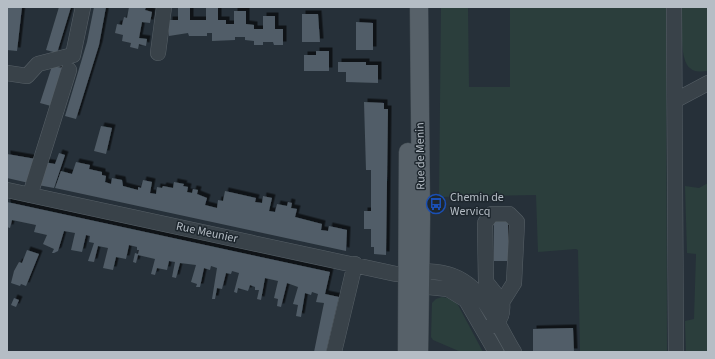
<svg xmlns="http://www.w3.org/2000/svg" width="715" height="359" viewBox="0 0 715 359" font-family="'Source Sans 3',sans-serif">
	<defs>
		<filter id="shadow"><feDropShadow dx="3.5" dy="-3.5" stdDeviation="0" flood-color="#0009"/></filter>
	</defs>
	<rect width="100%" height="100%" fill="#263039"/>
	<path fill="#2b3e3c" d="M441,7H468L469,87H510V7H666L667,352H580L578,250L576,249L538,252L536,195L439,197Z
		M682,7H708V71C701,71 695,73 690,68C679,60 682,21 682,7Z
		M708,183V352H686L685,321L694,319L696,254L687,253L685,186L699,188Z
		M442,297L452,299L458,305L483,352H461L433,340L431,337L432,303L436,299Z"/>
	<path fill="#515d67" filter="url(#shadow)" d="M7,7H22L17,51L7,50Z
		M59,7H71L57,53L46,50Z
		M94,7H106L99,45L76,119L65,116L87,42Z
		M129,7H146L145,10L152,12L150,23L142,22L139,38L147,39L146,46L139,44L138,49L130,47L131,43L122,41L123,35L115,33L117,24L122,25L124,17L127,18Z
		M178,7H190V20H206V7H218V20H226V24H234V11H246V24L254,25V29H263V16H275V29H283V45H274L273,42H263V45H254V41L245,40V37H235V40L212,41V33H207V36H189L188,33L169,36V20H178Z
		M302,14H318L320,42H302Z
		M356,22L373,23V50H356Z
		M316,51H329V71H304V55H316Z
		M338,62H366V65H378V83L346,82V72H338Z
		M52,66L63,68L51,106L40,103Z
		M364,102L384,103V109H388L386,255L374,254V247H371V229H364V211H371V170H366Z
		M101,126L112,128L106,154L94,151Z
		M59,153L65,155L54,188L38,185L44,162L55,164Z
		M7,154L36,159L29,183L7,178Z
		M76,162L90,165L89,169L102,172V175L106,176L105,182L111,184L112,178L122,180L123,186L138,190V187L141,188L143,180L152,182L150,193L156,194L157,187L162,188L163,186L173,188L174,182L184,184L183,186L188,187L187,192L192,193L193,189L198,190L197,194L207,198L205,205L217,208L218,200L223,201L225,191L256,198L255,202L262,203L263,196L272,198L269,211L275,212L277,204L287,206L288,202L292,203L291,208L297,209L295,217L322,224L321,230L328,231L329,226L347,230L346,251L55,188L61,171L72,174Z
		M7,202L330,272L325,294L339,297L326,352H314L324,303L316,302L318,294L312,292L311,295L305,293L301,317L296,316L298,305L293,304L298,287L287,283L281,307L277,306L278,299L274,298L278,281L265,278L261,300L257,299L259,290H255V287L250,285L248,291L238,288L237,293L234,292L239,273L232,271L231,274L226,273L222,289L217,288L215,299H212L217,268L211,266L210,270L204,268L200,287H196L197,284L191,282L196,265L180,263L176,278L172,277L175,262L169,261L167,270L157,268L155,275L151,274L155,259L138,255L136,263L133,262L135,253L138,254L139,250H137V247L129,245L126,259L116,257L113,270L103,268L108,248L98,246L94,262L88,261L94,243L89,242L90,236L86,235L82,252L71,250L75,233L64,231L58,251L54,253H52L54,249L43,244L47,235L34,232L36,225L12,220L10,228L7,227Z
		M494,219H508V261H494Z
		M27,250L39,254L26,286L21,284L20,286L11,283L14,271L19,262L22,263Z
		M14,298L19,300L16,307L11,305Z
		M573,328L574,352H533V329Z"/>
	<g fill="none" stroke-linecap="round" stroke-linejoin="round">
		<g stroke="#576067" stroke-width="16">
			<path id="minor" d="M674,7L676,352
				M158,53L164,7
				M7,73L27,76L38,64L73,55L83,7
				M676,100L708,83
				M7,190L396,274C409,275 422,270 436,272C480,276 494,319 514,352
				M30,195L69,70
				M411,277L429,287L448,289L466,300L496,352
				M484,331C497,322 504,320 502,302L514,283L517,222L509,214H492L485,223L486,282L502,302
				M334,352L355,264"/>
		</g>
		<g stroke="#424b52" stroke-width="19">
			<path id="major" d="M419,7L421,219L419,352
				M407,352L408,152"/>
		</g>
		<use href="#minor" stroke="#394249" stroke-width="15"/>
		<use href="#major" stroke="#576169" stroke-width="18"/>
	</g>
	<defs>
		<g id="bus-ring" transform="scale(1)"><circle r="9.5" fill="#1e272e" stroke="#1a4fb4" stroke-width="1.5"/><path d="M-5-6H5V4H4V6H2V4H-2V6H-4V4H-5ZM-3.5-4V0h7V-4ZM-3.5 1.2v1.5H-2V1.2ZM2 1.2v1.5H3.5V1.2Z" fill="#1a4fb4"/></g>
	</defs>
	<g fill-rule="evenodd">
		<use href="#bus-ring" x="436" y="204"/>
	</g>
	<g text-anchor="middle" stroke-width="3" stroke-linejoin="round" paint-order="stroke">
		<g font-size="12" fill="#b5bdc5" stroke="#1e272e">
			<text transform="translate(420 156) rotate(-91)" y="4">Rue de Menin</text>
			<text transform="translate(207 232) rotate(12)" y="4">Rue Meunier</text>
		</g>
		<g font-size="12" fill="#b5bdc5" stroke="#1e272e" text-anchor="start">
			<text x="450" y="201">Chemin de<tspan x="450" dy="14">Wervicq</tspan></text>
		</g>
	</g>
	<rect width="715" height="359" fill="none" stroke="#b5bdc5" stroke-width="16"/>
</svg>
